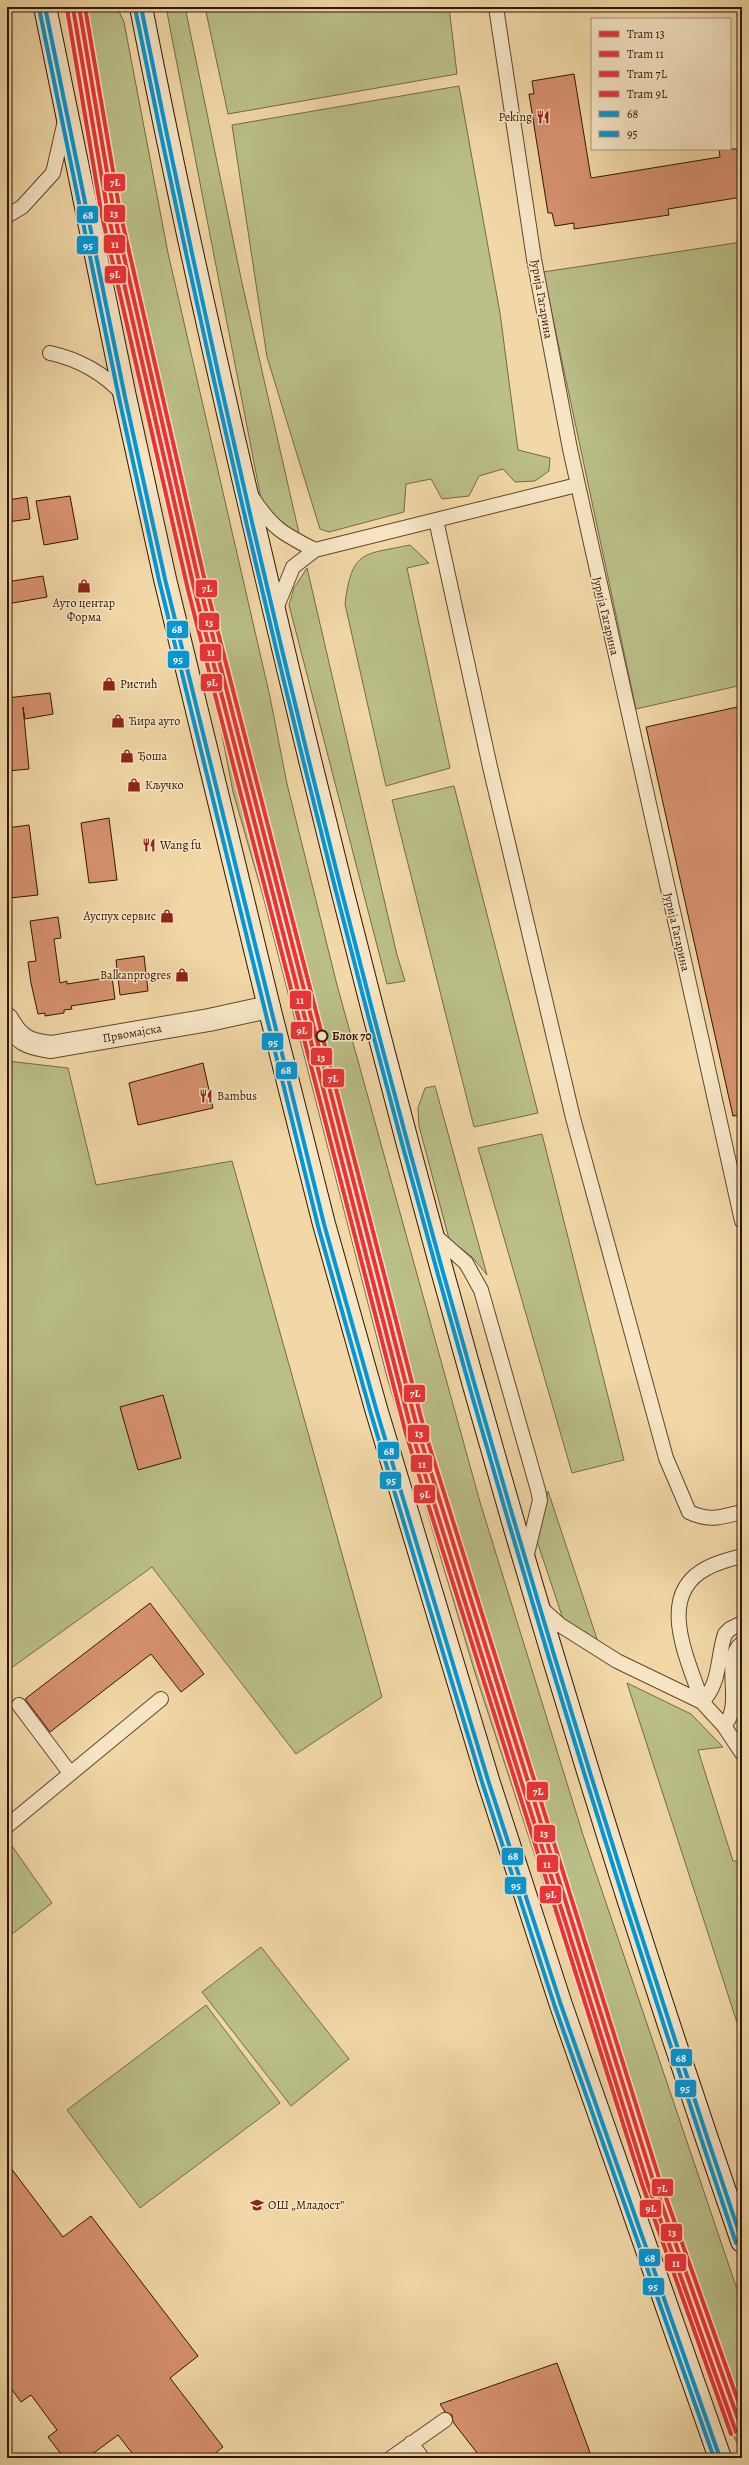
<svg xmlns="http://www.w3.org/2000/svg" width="749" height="2465" viewBox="0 0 749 2465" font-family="Alegreya,serif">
	<rect width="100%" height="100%" fill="#f2d8a7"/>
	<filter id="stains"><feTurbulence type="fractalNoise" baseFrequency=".005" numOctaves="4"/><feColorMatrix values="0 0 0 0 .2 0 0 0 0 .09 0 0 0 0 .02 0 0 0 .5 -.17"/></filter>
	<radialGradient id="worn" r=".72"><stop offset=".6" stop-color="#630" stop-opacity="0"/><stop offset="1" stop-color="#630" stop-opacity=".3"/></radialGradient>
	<path fill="#babf87" stroke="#756a45" d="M65,7H117L124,22L168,253L270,697L287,784L337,985L480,1502L583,1835L742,2304V2453L723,2415L663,2246L475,1673L387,1377L263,896L233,792L219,719L98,187Z
		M166,7H185L242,283L299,533L285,529L262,504Z
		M205,7H449L457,74L228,114Z
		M459,86L500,313L518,450L550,458L549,471L535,481L515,482L503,469L479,476L469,496L442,499L431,479L406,484L404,512L329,532L320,529L267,357L232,125Z
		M742,242V685L636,709L543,272Z
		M410,545L429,563L407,568L450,768L386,786L345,604C352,550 362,555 410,545Z
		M307,568L397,955L405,981L387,984L289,605L294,588Z
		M454,786L538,1113L474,1127L392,800Z
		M7,1061L68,1068L96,1185L232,1161L382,1697L296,1754L152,1567L7,1671Z
		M435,1086L487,1275L472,1257L449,1239L419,1126L418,1108L425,1088Z
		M542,1134L624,1460L572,1473L478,1148Z
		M548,1491L599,1645L563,1619L536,1538L543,1517Z
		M627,1683L691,1714L723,1747L698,1750L733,1861H742V2038Z
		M7,1839L52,1903L7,1938Z
		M261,1947L349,2059L291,2106L202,1992Z
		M206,2005L280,2103L140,2208L67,2110Z"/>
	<path fill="#d7926e" stroke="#301603" d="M574,74L591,178L720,157L719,149H742V197L668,209L669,215L574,229V223L555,226L552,213H548L529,94H534L532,81Z
		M70,496L78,539L44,545L36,501Z
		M27,497L30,519L7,522V500Z
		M43,576L47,597L7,604V582Z
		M50,693L53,714L25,719L23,707L29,769L7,771V698Z
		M742,706V1115L733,1116L646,727Z
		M109,818L117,880L89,883L81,823Z
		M29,825L38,895L10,898L7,876V828Z
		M58,917L61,938L54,939L60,983L67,981V984L112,977L115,999L71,1006L72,1009L64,1010V1013L45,1016V1013L38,1014L31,983L28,962L36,961L30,921Z
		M144,956L148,991L120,995L116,960Z
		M203,1063L213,1108L138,1125L129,1083Z
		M163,1395L181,1458L138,1470L120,1407Z
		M150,1603L204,1674L181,1692L151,1654L50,1732L25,1699Z
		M7,2163L63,2237L91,2216L198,2356L170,2378L223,2447L209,2458H136L118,2435L87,2458H64L48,2437L57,2430L31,2395L21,2402L7,2383Z
		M557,2363L592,2458H481L453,2422L452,2415L445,2412L440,2404Z"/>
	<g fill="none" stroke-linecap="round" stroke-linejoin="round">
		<g stroke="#60462c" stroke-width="16">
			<path id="service" d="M496,7L534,259L570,449L742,1221
				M7,216L22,207L53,173L64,125
				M50,353C78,359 106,374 124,396
				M252,497C272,528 283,534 315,550
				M436,520L490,767L573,1118L666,1458L689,1512C710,1522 721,1517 742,1512
				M275,611L293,567L315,550L577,485
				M433,1234L466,1263L481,1290L538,1490L540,1500L526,1558
				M742,1556C730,1559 718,1562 707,1568C654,1595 689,1661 702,1702C721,1683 717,1657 725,1634L730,1629L742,1623
				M540,1607L560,1625L617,1661L702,1702L724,1726L742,1753
				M19,1705L70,1773
				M724,1726C745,1703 720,1661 742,1643
				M7,1826L161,1699
				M411,2443L422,2458
				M391,2458L445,2420"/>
		</g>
		<g stroke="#60462c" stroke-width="24">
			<path id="minor" d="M7,1019C19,1040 27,1044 51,1047L209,1020L269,1007"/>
		</g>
		<g stroke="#301603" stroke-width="24">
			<path id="secondary" d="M45,7L125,397L165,579L269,1007L324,1224L377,1412L488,1780L561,2005L720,2458
				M141,7C185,232 237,455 290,677C416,1205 564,1728 742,2241"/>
		</g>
		<use href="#service" stroke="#f7e6c6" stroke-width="14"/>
		<use href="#minor" stroke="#f7e6c6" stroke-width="22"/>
		<use href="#secondary" stroke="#f7e6c6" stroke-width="22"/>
		<g stroke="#f7e6c6" stroke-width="7">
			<path id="bus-1" d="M45,7L125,397L165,579L324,1224L377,1412L488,1780L561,2005L720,2458
				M141,7C292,764 494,1510 742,2241"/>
		</g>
		<g stroke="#f7e6c6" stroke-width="7">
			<path id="bus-2" d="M39,8L119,398L159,580L318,1226L371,1414L482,1782L555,2007L714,2458
				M135,8C287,765 489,1512 736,2243"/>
		</g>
		<use href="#bus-1" stroke="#0098da" stroke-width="4"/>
		<use href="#bus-2" stroke="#0098da" stroke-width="4"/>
		<g stroke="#f7e6c6" stroke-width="7">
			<path id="tram-1" d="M79,7L114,213L200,587L418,1431L653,2180L742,2430"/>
		</g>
		<g stroke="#f7e6c6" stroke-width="7">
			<path id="tram-2" d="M73,8L108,214L194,588L412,1433L647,2182L736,2432"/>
		</g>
		<g stroke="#f7e6c6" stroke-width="7">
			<path id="tram-3" d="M85,7L120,212L206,586L424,1429L659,2178L742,2412"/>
		</g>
		<g stroke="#f7e6c6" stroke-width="7">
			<path id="tram-4" d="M67,9L102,216L188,590L406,1434L642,2184L731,2434"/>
		</g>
		<use href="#tram-1" stroke="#ed3237" stroke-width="4"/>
		<use href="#tram-2" stroke="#ed3237" stroke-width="4"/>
		<use href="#tram-3" stroke="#ed3237" stroke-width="4"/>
		<use href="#tram-4" stroke="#ed3237" stroke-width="4"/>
	</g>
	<defs>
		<g id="restaurant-bare" transform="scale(1.08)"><path d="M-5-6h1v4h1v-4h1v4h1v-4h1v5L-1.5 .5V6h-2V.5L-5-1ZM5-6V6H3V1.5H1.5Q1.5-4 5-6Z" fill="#8f2418" stroke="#f7e6c6" stroke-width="2.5" paint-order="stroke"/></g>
		<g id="shop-bare" transform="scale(1.08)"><path d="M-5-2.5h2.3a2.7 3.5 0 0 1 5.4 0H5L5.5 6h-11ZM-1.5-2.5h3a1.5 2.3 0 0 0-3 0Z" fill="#8f2418" stroke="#f7e6c6" stroke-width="2.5" paint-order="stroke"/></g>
		<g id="school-bare" transform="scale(1.08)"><path d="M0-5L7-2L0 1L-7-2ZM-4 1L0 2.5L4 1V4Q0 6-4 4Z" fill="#8f2418" stroke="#f7e6c6" stroke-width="2.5" paint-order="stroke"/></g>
	</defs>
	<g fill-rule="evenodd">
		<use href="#restaurant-bare" x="543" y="117"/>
		<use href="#shop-bare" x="84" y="586"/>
		<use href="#shop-bare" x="109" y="684"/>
		<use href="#shop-bare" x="118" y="721"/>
		<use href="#shop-bare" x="127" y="756"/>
		<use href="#shop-bare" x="134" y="785"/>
		<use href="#restaurant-bare" x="149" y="845"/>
		<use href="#shop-bare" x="167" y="916"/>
		<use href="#shop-bare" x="182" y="975"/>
		<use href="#restaurant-bare" x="206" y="1096"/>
		<use href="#school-bare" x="257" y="2205"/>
	</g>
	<circle fill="#f7e6c6" stroke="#301603" stroke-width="2" cx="322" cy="1036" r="5.5"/>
	<g text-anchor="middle" stroke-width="3" stroke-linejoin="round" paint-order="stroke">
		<g font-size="12" fill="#301603" stroke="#f7e6c6" text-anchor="start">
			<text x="532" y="121" text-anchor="end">Peking</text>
			<text x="84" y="607" text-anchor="middle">Ауто центар<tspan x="84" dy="14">Форма</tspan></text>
			<text x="120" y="688">Ристић</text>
			<text x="129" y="725">Ћира ауто</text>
			<text x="138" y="760">Ђоша</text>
			<text x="145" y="789">Кључко</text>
			<text x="160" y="849">Wang fu</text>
			<text x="156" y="920" text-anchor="end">Ауспух сервис</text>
			<text x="171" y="979" text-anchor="end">Balkanprogres</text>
			<text x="217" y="1100">Bambus</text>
			<text x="268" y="2209">ОШ „Младост”</text>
		</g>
		<g font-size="12" fill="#301603" stroke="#f7e6c6">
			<text transform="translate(542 299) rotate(80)" y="4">Јурија Гагарина</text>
			<text transform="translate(606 616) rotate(77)" y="4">Јурија Гагарина</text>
			<text transform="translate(677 932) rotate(77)" y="4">Јурија Гагарина</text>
			<text transform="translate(132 1033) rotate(-10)" y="4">Првомајска</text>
		</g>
		<g font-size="12" font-weight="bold" fill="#301603" stroke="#f7e6c6" text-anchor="start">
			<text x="332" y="1040">Блок 70</text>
		</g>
	</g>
	<g stroke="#f7e6c6" stroke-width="1.5">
		<rect x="103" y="173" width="23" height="19" rx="4" fill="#ed3237"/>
		<rect x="103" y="204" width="23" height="19" rx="4" fill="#ed3237"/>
		<rect x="76" y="205" width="23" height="19" rx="4" fill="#0098da"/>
		<rect x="103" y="234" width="23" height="20" rx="4" fill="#ed3237"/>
		<rect x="76" y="235" width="23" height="20" rx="4" fill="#0098da"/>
		<rect x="104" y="265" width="23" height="19" rx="4" fill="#ed3237"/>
		<rect x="195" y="579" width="23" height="19" rx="4" fill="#ed3237"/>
		<rect x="198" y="612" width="22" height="19" rx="4" fill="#ed3237"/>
		<rect x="166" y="620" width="23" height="19" rx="4" fill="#0098da"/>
		<rect x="199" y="643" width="23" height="19" rx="4" fill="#ed3237"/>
		<rect x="167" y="650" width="23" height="19" rx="4" fill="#0098da"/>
		<rect x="200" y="673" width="23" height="19" rx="4" fill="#ed3237"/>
		<rect x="289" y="990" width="23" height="20" rx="4" fill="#ed3237"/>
		<rect x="290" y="1021" width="23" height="19" rx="4" fill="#ed3237"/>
		<rect x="261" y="1032" width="23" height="19" rx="4" fill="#0098da"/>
		<rect x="310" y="1047" width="23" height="19" rx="4" fill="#ed3237"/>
		<rect x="275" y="1061" width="23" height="19" rx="4" fill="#0098da"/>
		<rect x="322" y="1068" width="23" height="20" rx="4" fill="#ed3237"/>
		<rect x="403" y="1384" width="23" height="19" rx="4" fill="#ed3237"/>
		<rect x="407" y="1424" width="23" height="19" rx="4" fill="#ed3237"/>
		<rect x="377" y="1441" width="23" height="19" rx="4" fill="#0098da"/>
		<rect x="410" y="1454" width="23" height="19" rx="4" fill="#ed3237"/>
		<rect x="379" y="1471" width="23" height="19" rx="4" fill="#0098da"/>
		<rect x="413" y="1484" width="23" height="20" rx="4" fill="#ed3237"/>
		<rect x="526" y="1781" width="23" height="20" rx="4" fill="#ed3237"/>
		<rect x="533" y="1824" width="23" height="19" rx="4" fill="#ed3237"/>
		<rect x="501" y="1847" width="23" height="19" rx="4" fill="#0098da"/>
		<rect x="536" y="1854" width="23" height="19" rx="4" fill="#ed3237"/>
		<rect x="504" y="1876" width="23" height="19" rx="4" fill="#0098da"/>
		<rect x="539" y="1885" width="23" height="19" rx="4" fill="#ed3237"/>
		<rect x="670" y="2048" width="23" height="19" rx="4" fill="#0098da"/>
		<rect x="674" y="2079" width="23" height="19" rx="4" fill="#0098da"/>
		<rect x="651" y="2178" width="23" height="19" rx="4" fill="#ed3237"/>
		<rect x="639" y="2199" width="23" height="19" rx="4" fill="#ed3237"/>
		<rect x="660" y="2223" width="23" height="19" rx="4" fill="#ed3237"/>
		<rect x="638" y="2248" width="23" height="19" rx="4" fill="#0098da"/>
		<rect x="664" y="2253" width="23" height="19" rx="4" fill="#ed3237"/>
		<rect x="642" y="2277" width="23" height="19" rx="4" fill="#0098da"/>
	</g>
	<g font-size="11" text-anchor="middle" font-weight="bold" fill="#fff">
		<text x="115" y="186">7L</text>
		<text x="114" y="217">13</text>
		<text x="88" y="219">68</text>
		<text x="115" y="248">11</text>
		<text x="88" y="249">95</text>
		<text x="115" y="278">9L</text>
		<text x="207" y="592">7L</text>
		<text x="209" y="626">13</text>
		<text x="177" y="633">68</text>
		<text x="211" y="656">11</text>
		<text x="178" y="663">95</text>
		<text x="212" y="686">9L</text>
		<text x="300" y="1004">11</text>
		<text x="302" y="1034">9L</text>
		<text x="273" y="1046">95</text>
		<text x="321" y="1061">13</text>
		<text x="286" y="1074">68</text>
		<text x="333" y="1082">7L</text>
		<text x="415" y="1397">7L</text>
		<text x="419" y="1437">13</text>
		<text x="389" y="1455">68</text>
		<text x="422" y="1468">11</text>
		<text x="391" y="1484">95</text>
		<text x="425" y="1498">9L</text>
		<text x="538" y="1795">7L</text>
		<text x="544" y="1837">13</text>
		<text x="513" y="1860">68</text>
		<text x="547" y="1868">11</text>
		<text x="516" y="1889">95</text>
		<text x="551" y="1898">9L</text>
		<text x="681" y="2062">68</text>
		<text x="685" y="2092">95</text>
		<text x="662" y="2192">7L</text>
		<text x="651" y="2212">9L</text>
		<text x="672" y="2236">13</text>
		<text x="650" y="2262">68</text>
		<text x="676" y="2267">11</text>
		<text x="653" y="2290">95</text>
	</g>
	<rect width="749" height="2465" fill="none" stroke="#f2d8a7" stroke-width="24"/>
	<rect x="8" y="8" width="733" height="2449" fill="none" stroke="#301603" stroke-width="2"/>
	<rect x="12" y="12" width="725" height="2441" fill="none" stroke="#301603"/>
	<rect x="591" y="18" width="140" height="132" fill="#f7e6c6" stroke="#a79378"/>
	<rect x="599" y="31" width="20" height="6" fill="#ed3237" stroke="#a79378"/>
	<text x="627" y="38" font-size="12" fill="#301603">Tram 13</text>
	<rect x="599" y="51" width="20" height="6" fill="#ed3237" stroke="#a79378"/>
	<text x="627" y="58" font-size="12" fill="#301603">Tram 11</text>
	<rect x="599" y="71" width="20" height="6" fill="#ed3237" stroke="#a79378"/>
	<text x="627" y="78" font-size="12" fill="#301603">Tram 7L</text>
	<rect x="599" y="91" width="20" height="6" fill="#ed3237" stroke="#a79378"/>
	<text x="627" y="98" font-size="12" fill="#301603">Tram 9L</text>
	<rect x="599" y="111" width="20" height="6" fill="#0098da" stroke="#a79378"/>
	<text x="627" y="118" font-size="12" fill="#301603">68</text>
	<rect x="599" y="131" width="20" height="6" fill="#0098da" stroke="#a79378"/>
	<text x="627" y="138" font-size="12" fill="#301603">95</text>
	<rect width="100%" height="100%" filter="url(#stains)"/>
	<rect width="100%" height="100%" fill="url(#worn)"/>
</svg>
